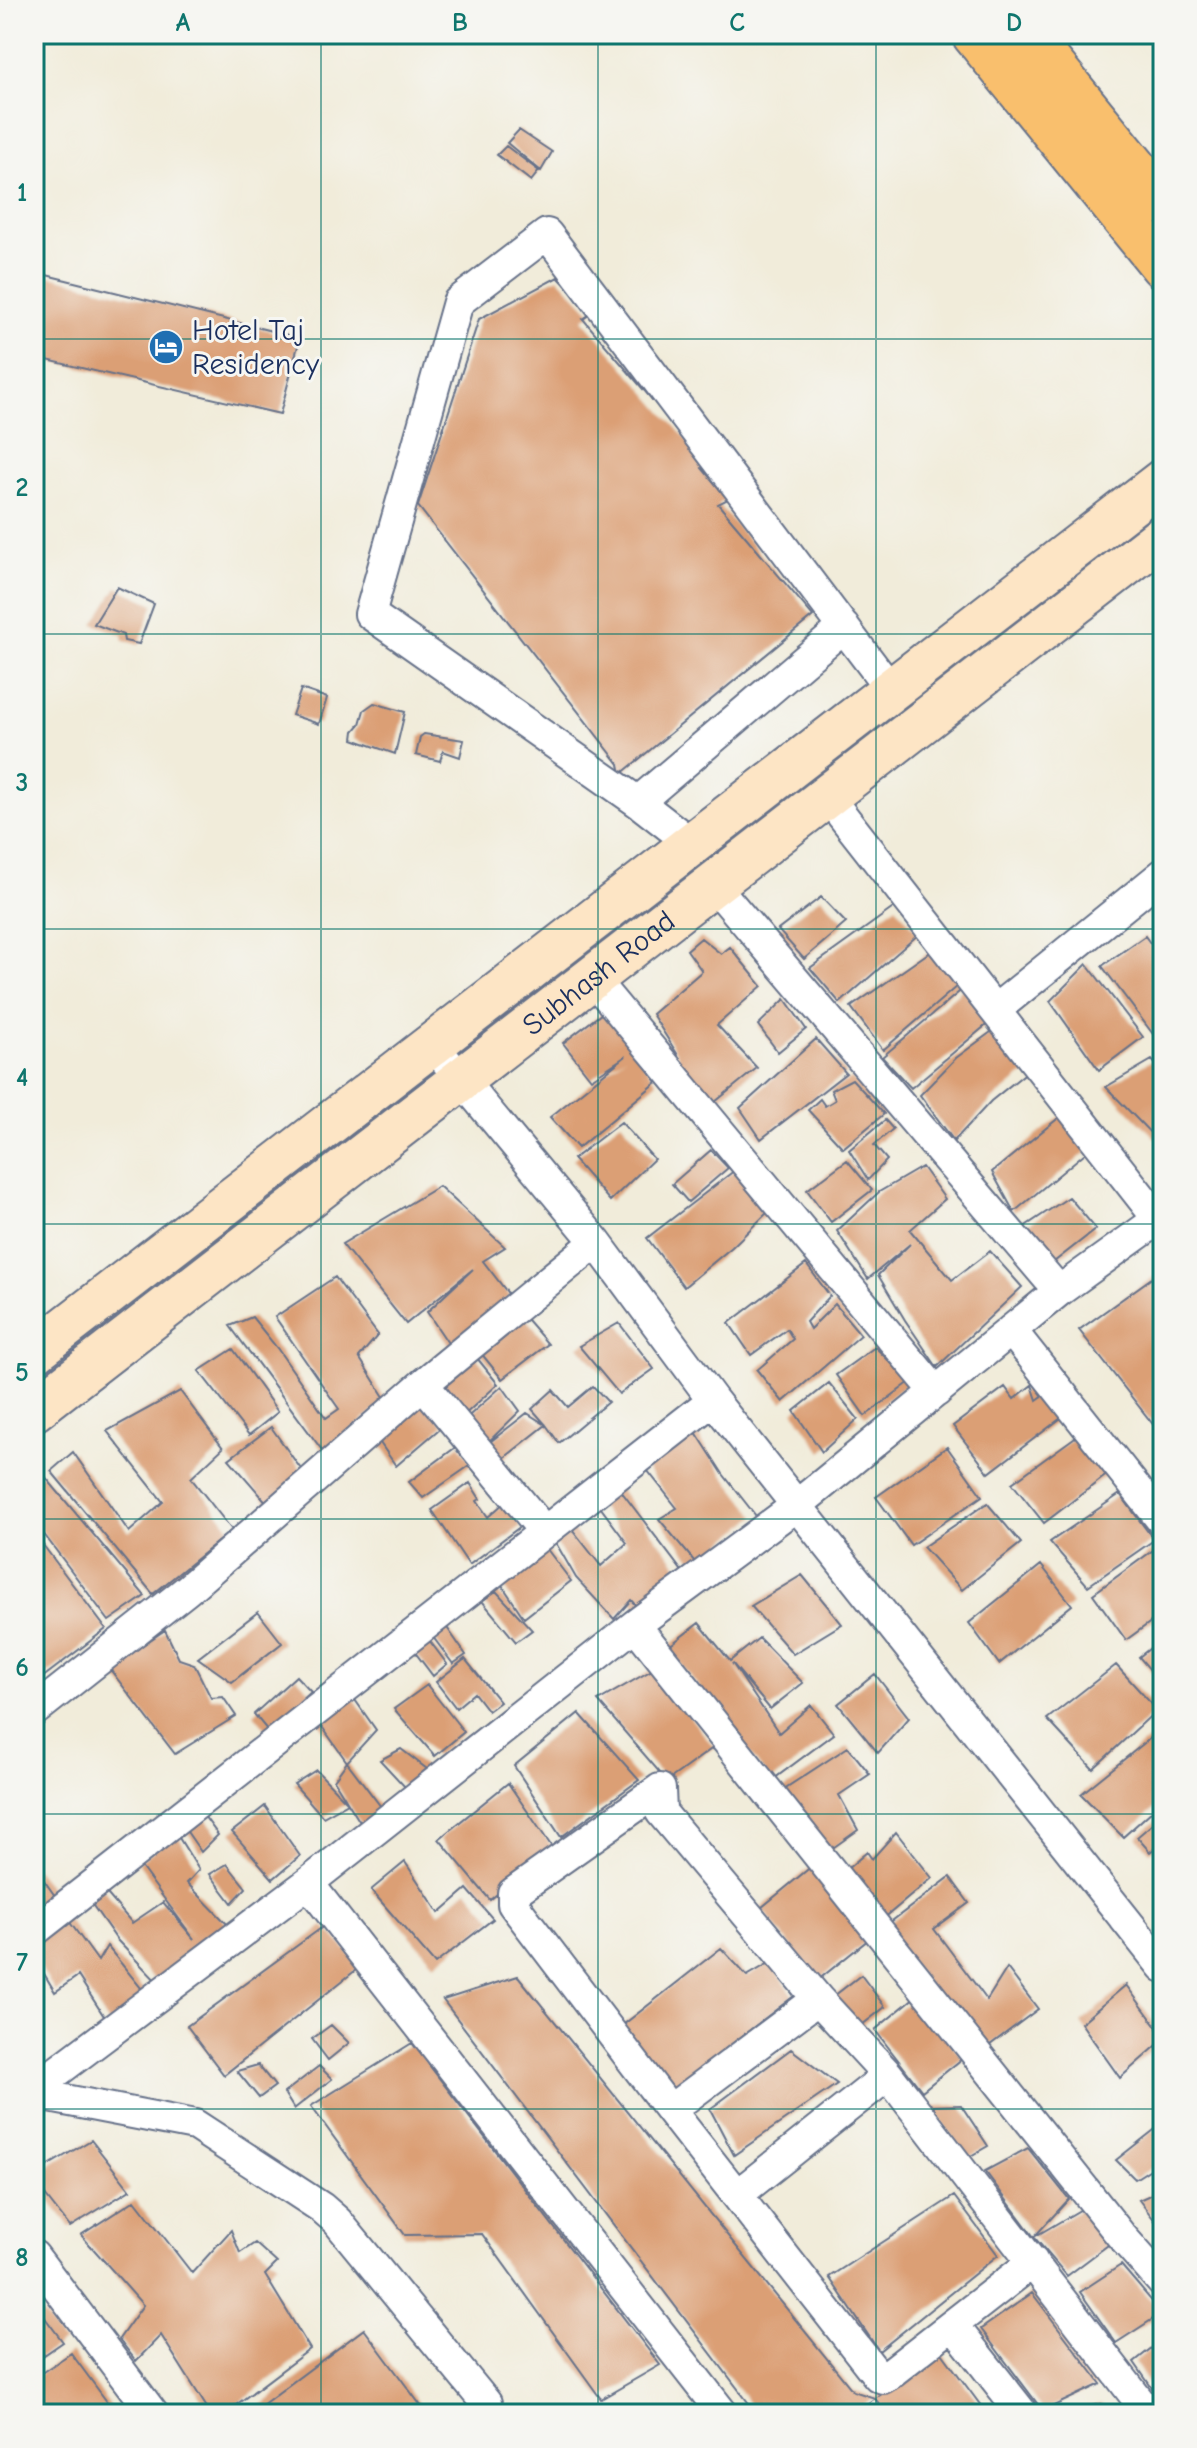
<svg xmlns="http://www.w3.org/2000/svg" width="1197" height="2448" viewBox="0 0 1197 2448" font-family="'Comic Neue',sans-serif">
	<rect width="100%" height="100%" fill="#f6f6f2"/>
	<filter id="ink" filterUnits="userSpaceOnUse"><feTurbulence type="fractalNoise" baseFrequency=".0125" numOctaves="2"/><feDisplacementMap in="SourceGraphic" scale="16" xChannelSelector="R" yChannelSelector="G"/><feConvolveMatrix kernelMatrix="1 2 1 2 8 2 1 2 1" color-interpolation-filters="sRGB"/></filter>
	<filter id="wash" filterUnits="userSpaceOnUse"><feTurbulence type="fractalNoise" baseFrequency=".006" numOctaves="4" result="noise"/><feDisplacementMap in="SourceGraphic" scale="32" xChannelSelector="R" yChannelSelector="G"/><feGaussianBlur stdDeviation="1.8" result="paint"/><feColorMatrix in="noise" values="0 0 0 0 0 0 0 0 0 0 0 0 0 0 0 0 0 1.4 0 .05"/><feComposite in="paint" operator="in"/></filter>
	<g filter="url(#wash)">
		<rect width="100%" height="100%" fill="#f1ecda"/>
		<g id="blocks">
			<path fill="#db9f74" d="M519,130L552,152L541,171L507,143Z
				M506,146L539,171L531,181L497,155Z
				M34,272L300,338L280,414L34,357Z
				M558,277L592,313L583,319L708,465L702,468L728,499L718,504L813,616L621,774L619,764L418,506L479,319Z
				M117,587L154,604L139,644L124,641L123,635L94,624Z
				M301,689L327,698L319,724L292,715Z
				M374,703L405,712L395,754L353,739L354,731L360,724L364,710Z
				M424,734L464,740L460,757L443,751L440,761L416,755L420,737Z
				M821,897L846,923L804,959L778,930Z
				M896,906L919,934L840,1003L810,968Z
				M1145,936L1163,961V1026L1153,1034L1102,966Z
				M701,938L721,954L730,947L762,986L717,1025L757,1068L710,1106L675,1062L678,1055L652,1014L702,971L687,950Z
				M934,949L964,980L883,1050L851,1007Z
				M1087,964L1143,1037L1099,1070L1050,1001Z
				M965,987L991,1021L911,1088L882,1057Z
				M785,999L806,1029L778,1052L758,1025Z
				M605,1011L657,1082L578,1148L550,1117L626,1056L591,1079L563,1043Z
				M999,1026L1033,1067L991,1101L954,1141L920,1095L956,1058Z
				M816,1039L846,1073L761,1139L740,1108Z
				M1152,1060L1163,1073V1146L1106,1087Z
				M852,1079L884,1114L843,1148L808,1110L820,1099L825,1106L835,1100L831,1090Z
				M1061,1116L1090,1149L1014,1212L992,1172Z
				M885,1120L893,1129L874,1145L887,1160L868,1180L849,1150Z
				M621,1122L654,1159L610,1201L573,1159Z
				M711,1150L728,1168L688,1202L672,1184Z
				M847,1160L872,1190L831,1222L807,1190Z
				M922,1167L945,1199L910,1230L952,1280L990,1251L1022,1287L937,1367L905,1320L878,1275L910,1244L868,1279L837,1231L879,1192Z
				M735,1170L770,1210L732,1247L684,1287L647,1238Z
				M439,1186L505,1247L483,1261L510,1296L450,1346L427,1312L473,1269L406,1324L342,1244Z
				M1069,1197L1096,1229L1050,1265L1021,1229Z
				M806,1264L830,1296L806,1322L810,1329L835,1304L861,1335L783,1402L757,1370L793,1339L787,1329L751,1355L729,1323Z
				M1163,1270V1428L1159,1432L1079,1330Z
				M335,1277L378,1335L359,1357L386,1400L325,1454L230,1326L252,1317L277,1348L326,1418L339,1409L275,1317Z
				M521,1313L548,1344L502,1379L476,1347Z
				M619,1323L654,1369L619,1394L579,1346Z
				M875,1347L910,1382L865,1416L836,1375Z
				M233,1349L278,1412L249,1435L199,1371Z
				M473,1353L498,1384L461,1418L430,1385Z
				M829,1383L858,1419L822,1452L794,1411Z
				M1032,1385L1037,1400L1044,1395L1061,1418L989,1473L953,1426L1005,1387L1014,1399Z
				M502,1386L520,1411L481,1449L527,1413L546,1425L532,1409L553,1390L568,1407L593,1386L608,1402L559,1443L546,1425L499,1462L481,1449L461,1423Z
				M180,1391L223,1448L191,1478L232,1530L153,1594L51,1471L73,1452L129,1532L163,1502L107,1431Z
				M423,1402L444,1425L396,1466L376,1437Z
				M271,1427L303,1472L268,1504L229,1459Z
				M694,1429L723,1474L756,1516L721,1544L699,1567L659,1519L677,1508L644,1466Z
				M1078,1435L1109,1473L1044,1523L1012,1483Z
				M460,1444L472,1464L423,1498L409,1482Z
				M947,1447L982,1496L911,1545L876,1497Z
				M42,1473L145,1596L109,1621L34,1521V1479Z
				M470,1483L480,1499L477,1501L488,1517L504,1503L521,1526L469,1565L432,1510Z
				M615,1483L684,1574L643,1614L631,1600L614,1619L576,1578L553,1538L572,1529L601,1566L627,1543L595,1500Z
				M1120,1494L1154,1540L1088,1586L1050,1542Z
				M987,1503L1021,1543L962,1590L923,1547Z
				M34,1533L106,1629L34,1684Z
				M540,1540L571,1581L524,1618L496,1576Z
				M1163,1543V1613L1126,1640L1093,1594Z
				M1041,1565L1072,1605L999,1664L969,1623Z
				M802,1575L842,1624L793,1654L751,1606Z
				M496,1591L532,1630L516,1642L482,1601Z
				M258,1612L282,1643L232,1682L198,1658Z
				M441,1619L466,1655L453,1664L427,1629Z
				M699,1623L730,1661L759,1638L803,1683L770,1709L732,1663L779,1733L811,1705L834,1734L771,1781L668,1647Z
				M165,1630L179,1659L194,1664L211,1698L223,1697L236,1716L175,1754L109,1668Z
				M423,1632L447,1664L433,1676L408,1643Z
				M1163,1638V1685L1139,1657Z
				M465,1659L500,1702L488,1711L474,1693L456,1708L436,1682Z
				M1116,1665L1157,1710L1093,1769L1047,1719Z
				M652,1670L714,1747L667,1781L598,1701Z
				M875,1674L909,1718L878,1753L838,1704Z
				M296,1676L311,1692L268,1731L254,1714Z
				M427,1685L464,1732L435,1756L394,1709Z
				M353,1697L376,1730L347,1762L318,1721Z
				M579,1713L639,1780L561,1837L514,1766Z
				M1163,1728V1801L1123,1837L1081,1794Z
				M848,1747L870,1774L839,1795L858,1830L830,1850L781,1791Z
				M401,1749L427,1769L405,1787L380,1760Z
				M347,1762L381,1807L363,1827L334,1780Z
				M316,1770L348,1803L323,1817L294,1784Z
				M508,1783L552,1847L490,1900L439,1839Z
				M265,1806L300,1856L273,1879L232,1832Z
				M199,1809L218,1835L201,1852L181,1823Z
				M1163,1815V1854L1158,1846L1150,1852L1137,1837Z
				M896,1832L932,1878L883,1919L846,1870L867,1852L872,1859Z
				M176,1833L199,1870L187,1883L229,1926L158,1983L117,1940L89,1900L102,1888L132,1923L163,1902L194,1939L138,1863Z
				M405,1862L439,1913L467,1889L493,1919L435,1964L371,1890Z
				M227,1864L246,1888L232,1903L210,1874Z
				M34,1866L55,1896L34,1912Z
				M812,1866L869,1939L818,1980L761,1908Z
				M950,1877L969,1903L934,1929L987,2000L1007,1968L1038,2009L978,2054L884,1927Z
				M66,1917L98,1961L107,1946L146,1994L109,2024L78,1976L55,1992L34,1957V1944Z
				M324,1926L361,1966L224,2075L187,2026Z
				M721,1948L747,1976L771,1962L794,1996L672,2090L623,2025Z
				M861,1975L885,2007L858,2028L834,1996Z
				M518,1976L853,2391L875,2398L853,2414H757L443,2000Z
				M1126,1985L1163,2035V2040L1120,2078L1081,2023Z
				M915,1997L963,2058L922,2091L875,2030Z
				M331,2025L349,2043L328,2060L312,2039Z
				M412,2043L660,2365L601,2399L482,2234L405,2235L311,2106Z
				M791,2049L837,2084L734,2155L710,2109Z
				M258,2065L275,2086L259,2098L237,2071Z
				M319,2066L332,2079L294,2109L284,2093Z
				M961,2105L988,2146L967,2158L931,2106Z
				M1163,2123V2161L1135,2179L1116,2160Z
				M91,2140L130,2190L70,2227L34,2181V2174Z
				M1028,2148L1069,2199L1034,2237L1085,2207L1112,2242L1067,2276L1034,2237L985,2171Z
				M1163,2189V2231L1139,2200Z
				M954,2196L998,2255L879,2351L829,2277Z
				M135,2200L192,2273L231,2230L240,2253L255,2243L277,2263L265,2275L310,2349L224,2414H211L161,2335L136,2361L119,2339L143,2305L81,2235Z
				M1121,2265L1162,2313L1116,2343L1080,2292Z
				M1032,2293L1101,2384L1043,2411L981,2329Z
				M34,2303L63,2342L34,2362Z
				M364,2329L427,2414H250Z
				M1163,2339V2399L1161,2401L1134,2362Z
				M71,2353L116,2414H34V2378Z
				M942,2353L987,2414H886L875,2398Z
				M1101,2404L1110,2414H1081L1079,2409Z"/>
		</g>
	</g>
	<g filter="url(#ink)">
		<use href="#blocks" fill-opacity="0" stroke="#667189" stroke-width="2"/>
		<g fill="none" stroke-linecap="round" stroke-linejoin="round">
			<g stroke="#667189" stroke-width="34">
				<path id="street" d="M827,796L1159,1220
					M638,802L844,627
					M692,844L638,802L370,614L458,302L547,234L891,690
					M713,884L1059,1291
					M592,978L936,1392
					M995,1010L1163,874
					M432,1044L596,1242L713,1400L1163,1967
					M1011,1330L1163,1522
					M423,1384L544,1531
					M635,1625L1123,2238L1163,2283
					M34,1711L187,1590L423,1384L596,1242
					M660,1789L513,1893V1904L670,2110L878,2376L883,2378L888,2375L1033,2262
					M660,1789L661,1812L818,1999L888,2075L1149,2414
					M308,1883L723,2414
					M34,1931L713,1400
					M34,2089L308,1883L635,1625L796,1506L1059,1291L1163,1216
					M34,2094L195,2125L322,2208L337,2221L486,2403V2414
					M670,2110L818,1999
					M737,2195L888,2075
					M34,2256L153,2414
					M953,2325L1023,2414"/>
			</g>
			<g stroke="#667189" stroke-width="46">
				<g id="secondary">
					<path d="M34,1352L1163,480"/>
					<path id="s1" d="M34,1410L1163,536"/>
				</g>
			</g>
			<g stroke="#667189" stroke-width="48">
				<path id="primary" d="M974,34L1163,266
					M1026,34L1163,202"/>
			</g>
			<use href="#street" stroke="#fff" stroke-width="30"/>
			<use href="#secondary" stroke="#fde5c5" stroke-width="42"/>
			<use href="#primary" stroke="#f9bf6d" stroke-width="44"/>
		</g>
	</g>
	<path fill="none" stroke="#0f766e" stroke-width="2" stroke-opacity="0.55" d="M321,34V2414M598,34V2414M876,34V2414M34,339H1163M34,634H1163M34,929H1163M34,1224H1163M34,1519H1163M34,1814H1163M34,2109H1163"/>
	<defs>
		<g id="hotel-disc" transform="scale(1.8)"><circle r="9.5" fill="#1f6fb2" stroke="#f6f6f2"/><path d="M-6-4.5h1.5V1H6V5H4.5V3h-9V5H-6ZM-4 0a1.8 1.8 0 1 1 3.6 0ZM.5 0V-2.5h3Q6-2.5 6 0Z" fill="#fff"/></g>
	</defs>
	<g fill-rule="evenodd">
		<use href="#hotel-disc" x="166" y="347"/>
	</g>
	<g text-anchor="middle" stroke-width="6" stroke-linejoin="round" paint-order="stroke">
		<g font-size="30" fill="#1b2f5e" stroke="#f6f6f2" text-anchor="start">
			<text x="192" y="340">Hotel Taj<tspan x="192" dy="34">Residency</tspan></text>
		</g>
		<g font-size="30" fill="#1b2f5e" stroke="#f6f6f2">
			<text dy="10" stroke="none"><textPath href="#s1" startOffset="714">Subhash Road</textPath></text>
		</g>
	</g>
	<rect width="1197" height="2448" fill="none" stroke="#f6f6f2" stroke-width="88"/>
	<rect x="44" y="44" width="1109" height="2360" fill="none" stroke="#0f766e" stroke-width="3"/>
	<g font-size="26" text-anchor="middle" font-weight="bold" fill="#0f766e">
		<text x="183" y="31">A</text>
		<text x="460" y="31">B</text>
		<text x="737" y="31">C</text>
		<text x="1014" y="31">D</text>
		<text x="22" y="201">1</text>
		<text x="22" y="496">2</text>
		<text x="22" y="791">3</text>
		<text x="22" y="1086">4</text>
		<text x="22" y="1381">5</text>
		<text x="22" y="1676">6</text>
		<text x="22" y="1971">7</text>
		<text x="22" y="2266">8</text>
	</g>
</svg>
